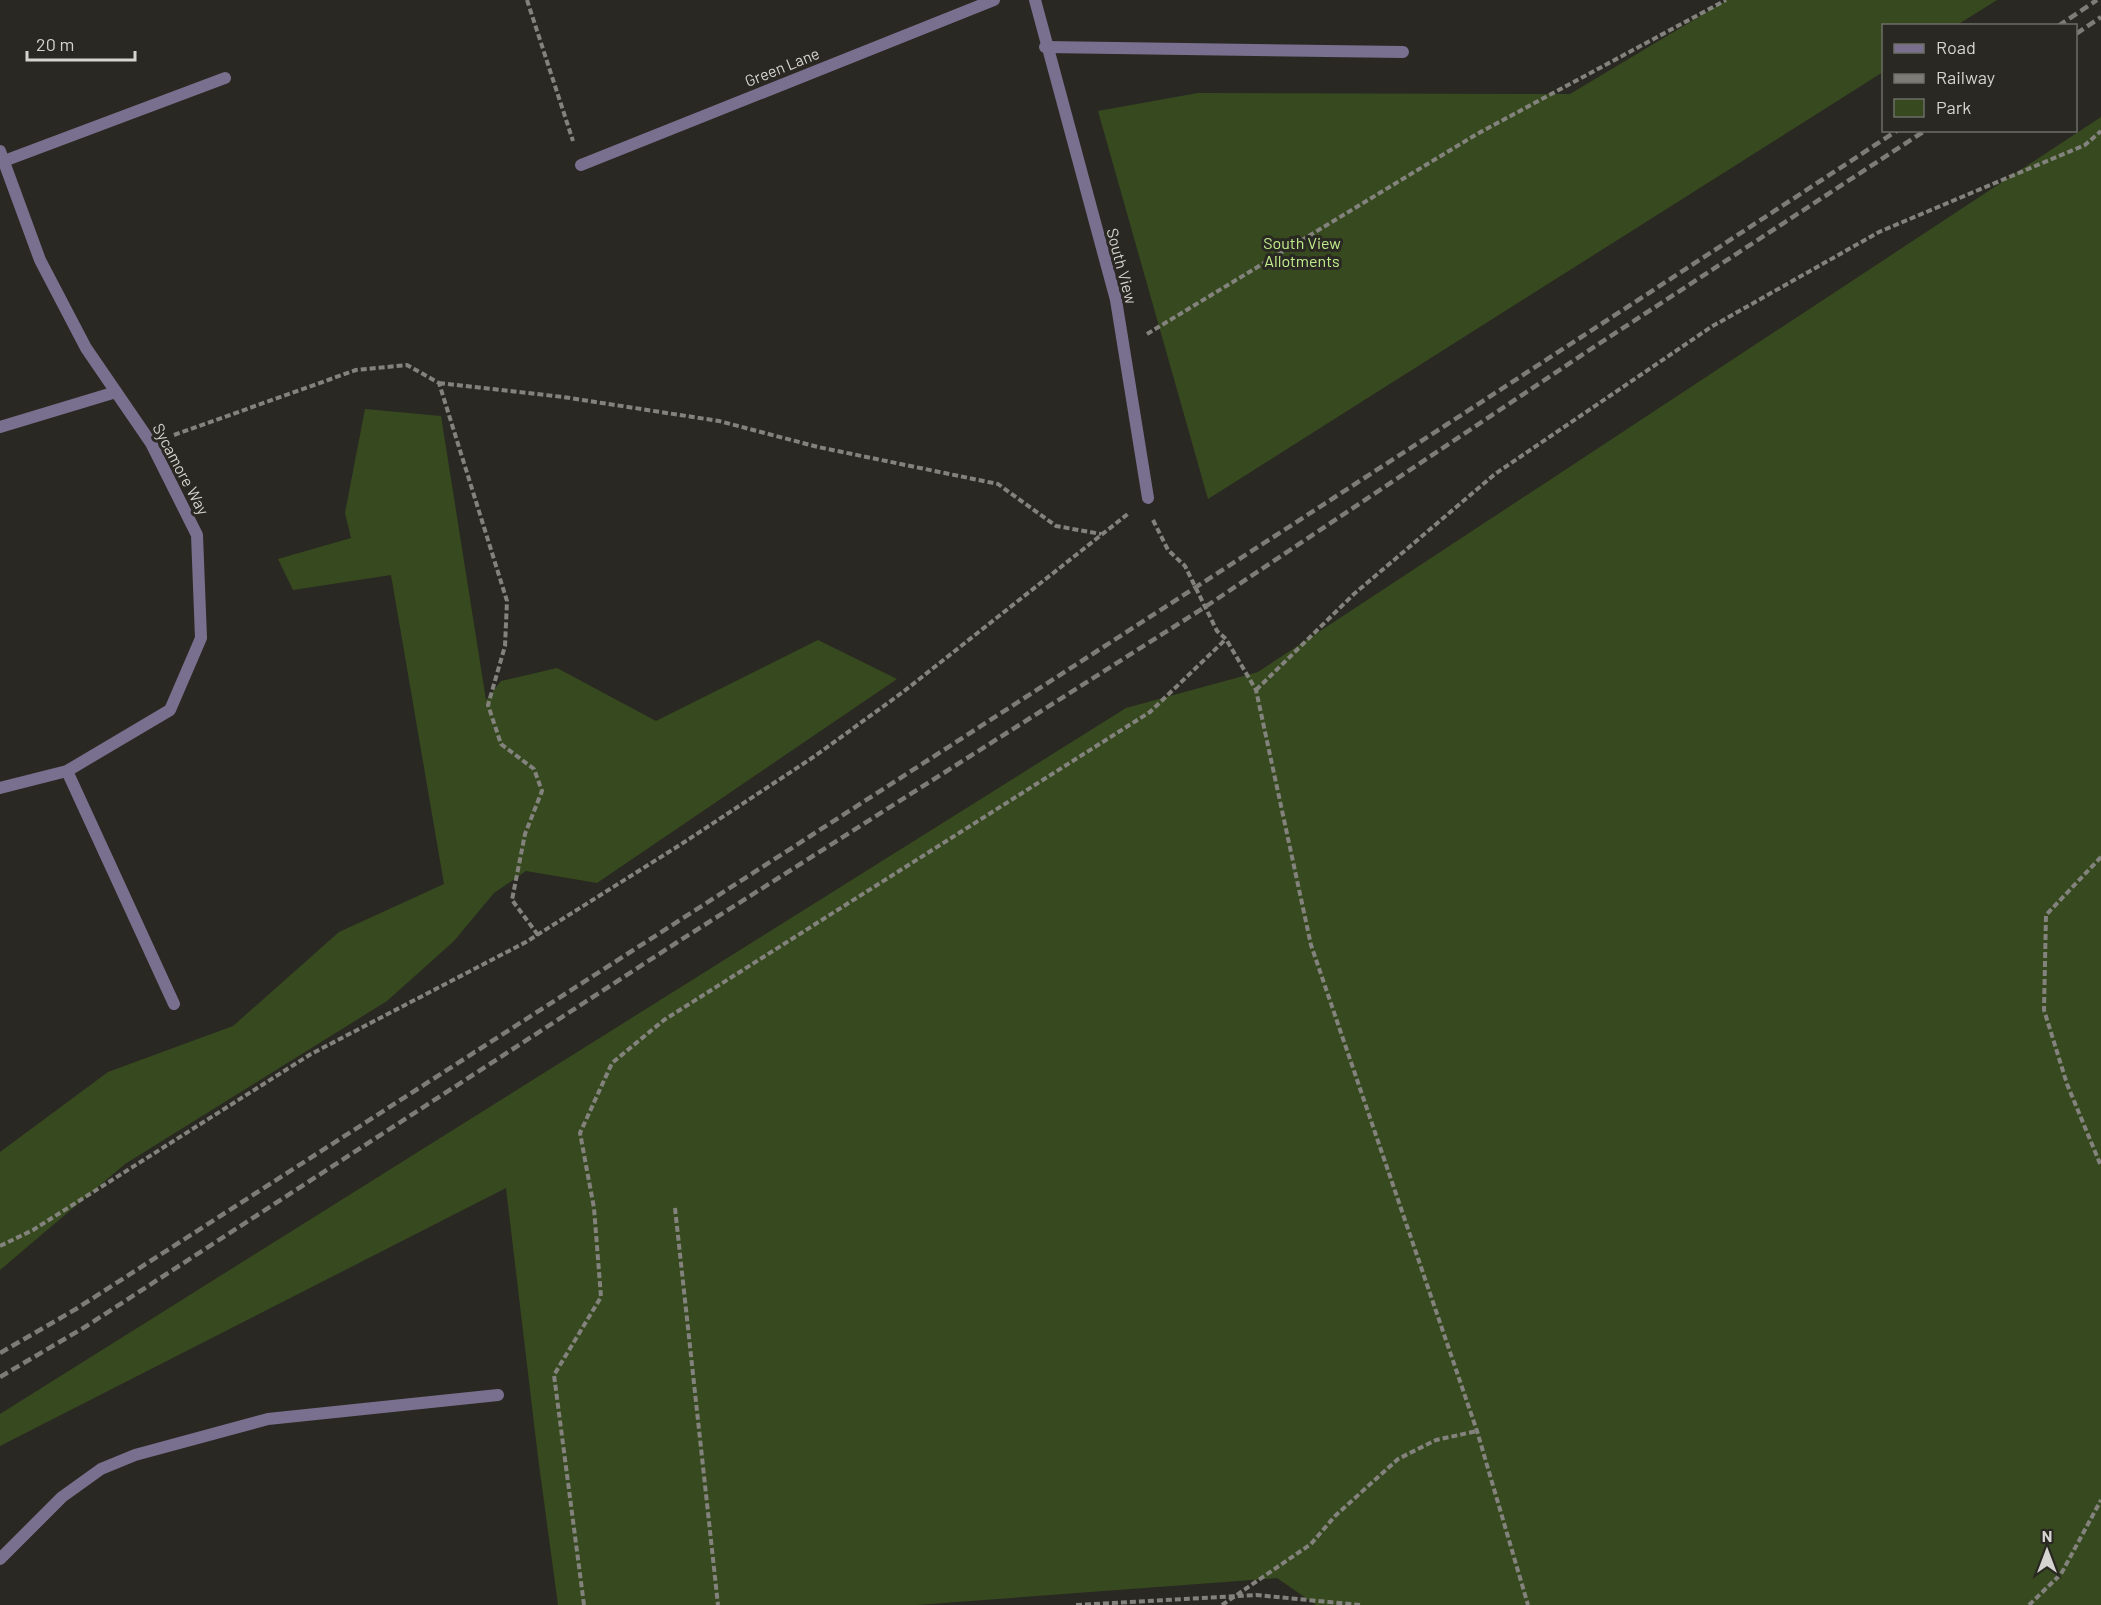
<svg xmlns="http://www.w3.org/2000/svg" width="2101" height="1605" viewBox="0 0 2101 1605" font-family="Barlow,sans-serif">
	<rect width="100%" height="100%" fill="#2a2822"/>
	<path fill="#374a1f" d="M1727,0H1997L1957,25L1884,26L1883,72L1208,499L1098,111L1198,93L1570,94Z
		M2101,117V1605H1316L1277,1578L917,1605H558L538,1457L506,1188L0,1446V1414L1126,708L1258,672Z
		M365,409L441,416L486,700L501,681L557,668L656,721L818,640L897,679L597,883L526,871L494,893L454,941L387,1001L125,1164L0,1270V1152L108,1072L233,1026L339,932L444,884L391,575L293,590L278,559L351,538L345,513Z"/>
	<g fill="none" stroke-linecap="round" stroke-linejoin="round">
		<path stroke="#83827d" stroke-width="4" stroke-dasharray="6 3" stroke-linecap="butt" d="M527,0L573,141
			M1147,334L1477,134L1726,0
			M439,383L563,397L719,421L818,447L998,484L1056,526L1101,534
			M174,435L356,370L407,365L439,383L507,601L505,646L488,705L501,744L534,769L542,791L525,834L512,900L538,935
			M1153,520L1168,550L1185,566L1217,631L1226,639L1256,690L1311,945L1477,1431L1528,1605
			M1256,690L1354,594L1495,474L1711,327L1879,232L2085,145L2101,131
			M2101,857L2046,915L2044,1010L2067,1084L2101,1166
			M675,1208L718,1605
			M0,1246L33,1230L311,1054L526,942L683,843L815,756L903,692L1129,513
			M584,1605L554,1375L601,1297L594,1208L580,1133L612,1063L664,1020L1150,712L1226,639
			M1076,1605L1256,1595L1360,1605
			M1222,1605L1311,1544L1335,1516L1398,1459L1436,1440L1477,1431
			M2029,1605L2061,1574L2101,1500"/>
		<path stroke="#78708e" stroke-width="12" d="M1045,47L1403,52
			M4,161L225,78
			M0,427L116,392
			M0,1559L62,1497L101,1469L135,1455L268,1419L498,1395"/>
		<path stroke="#78708e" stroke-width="12" d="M1035,0L1116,300L1148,498
			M0,151L40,260L86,348L151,443L197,535L201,638L170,710L67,771L0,788
			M581,165L994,0
			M67,771L174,1004"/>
		<path stroke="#7d7c77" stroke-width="4.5" stroke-dasharray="9 4.5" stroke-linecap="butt" d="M2058,26L2097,0
			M2076,34L2101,17
			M0,1353L76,1309C684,917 1293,527 1898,130
			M0,1377L85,1327L676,943L1205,607L1597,345L1926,130"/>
	</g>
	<g text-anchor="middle" stroke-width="6" stroke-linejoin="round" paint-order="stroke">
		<g font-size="16" fill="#d5d4d0" stroke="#2a2822">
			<text transform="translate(782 67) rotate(-22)" y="6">Green Lane</text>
			<text transform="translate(1122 266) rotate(75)" y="6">South View</text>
			<text transform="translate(181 469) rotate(62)" y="6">Sycamore Way</text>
		</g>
		<g font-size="16" fill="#c1ee8d" stroke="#2a2822">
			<text x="1302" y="249">South View<tspan x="1302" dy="18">Allotments</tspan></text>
		</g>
	</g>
	<rect x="1882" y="24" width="195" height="108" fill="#2a2822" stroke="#6e6d68" stroke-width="1.5"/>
	<rect x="1894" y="44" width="30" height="9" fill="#78708e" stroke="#6e6d68" stroke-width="1.5"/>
	<text x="1936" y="54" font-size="18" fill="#d5d4d0">Road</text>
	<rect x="1894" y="74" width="30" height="9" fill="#7d7c77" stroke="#6e6d68" stroke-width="1.5"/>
	<text x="1936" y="84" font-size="18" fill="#d5d4d0">Railway</text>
	<rect x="1894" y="99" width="30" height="18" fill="#374a1f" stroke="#6e6d68" stroke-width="1.5"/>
	<text x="1936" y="114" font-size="18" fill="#d5d4d0">Park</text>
	<g transform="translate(2047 1551)" stroke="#2a2822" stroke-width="4.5" paint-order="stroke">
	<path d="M0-4.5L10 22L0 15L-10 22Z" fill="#d5d4d0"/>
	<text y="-9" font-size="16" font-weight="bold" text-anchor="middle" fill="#d5d4d0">N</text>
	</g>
	<path d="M27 51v9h108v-9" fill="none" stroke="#d5d4d0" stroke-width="3"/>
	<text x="36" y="51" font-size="18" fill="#d5d4d0" stroke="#2a2822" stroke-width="4.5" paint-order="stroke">20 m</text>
</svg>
